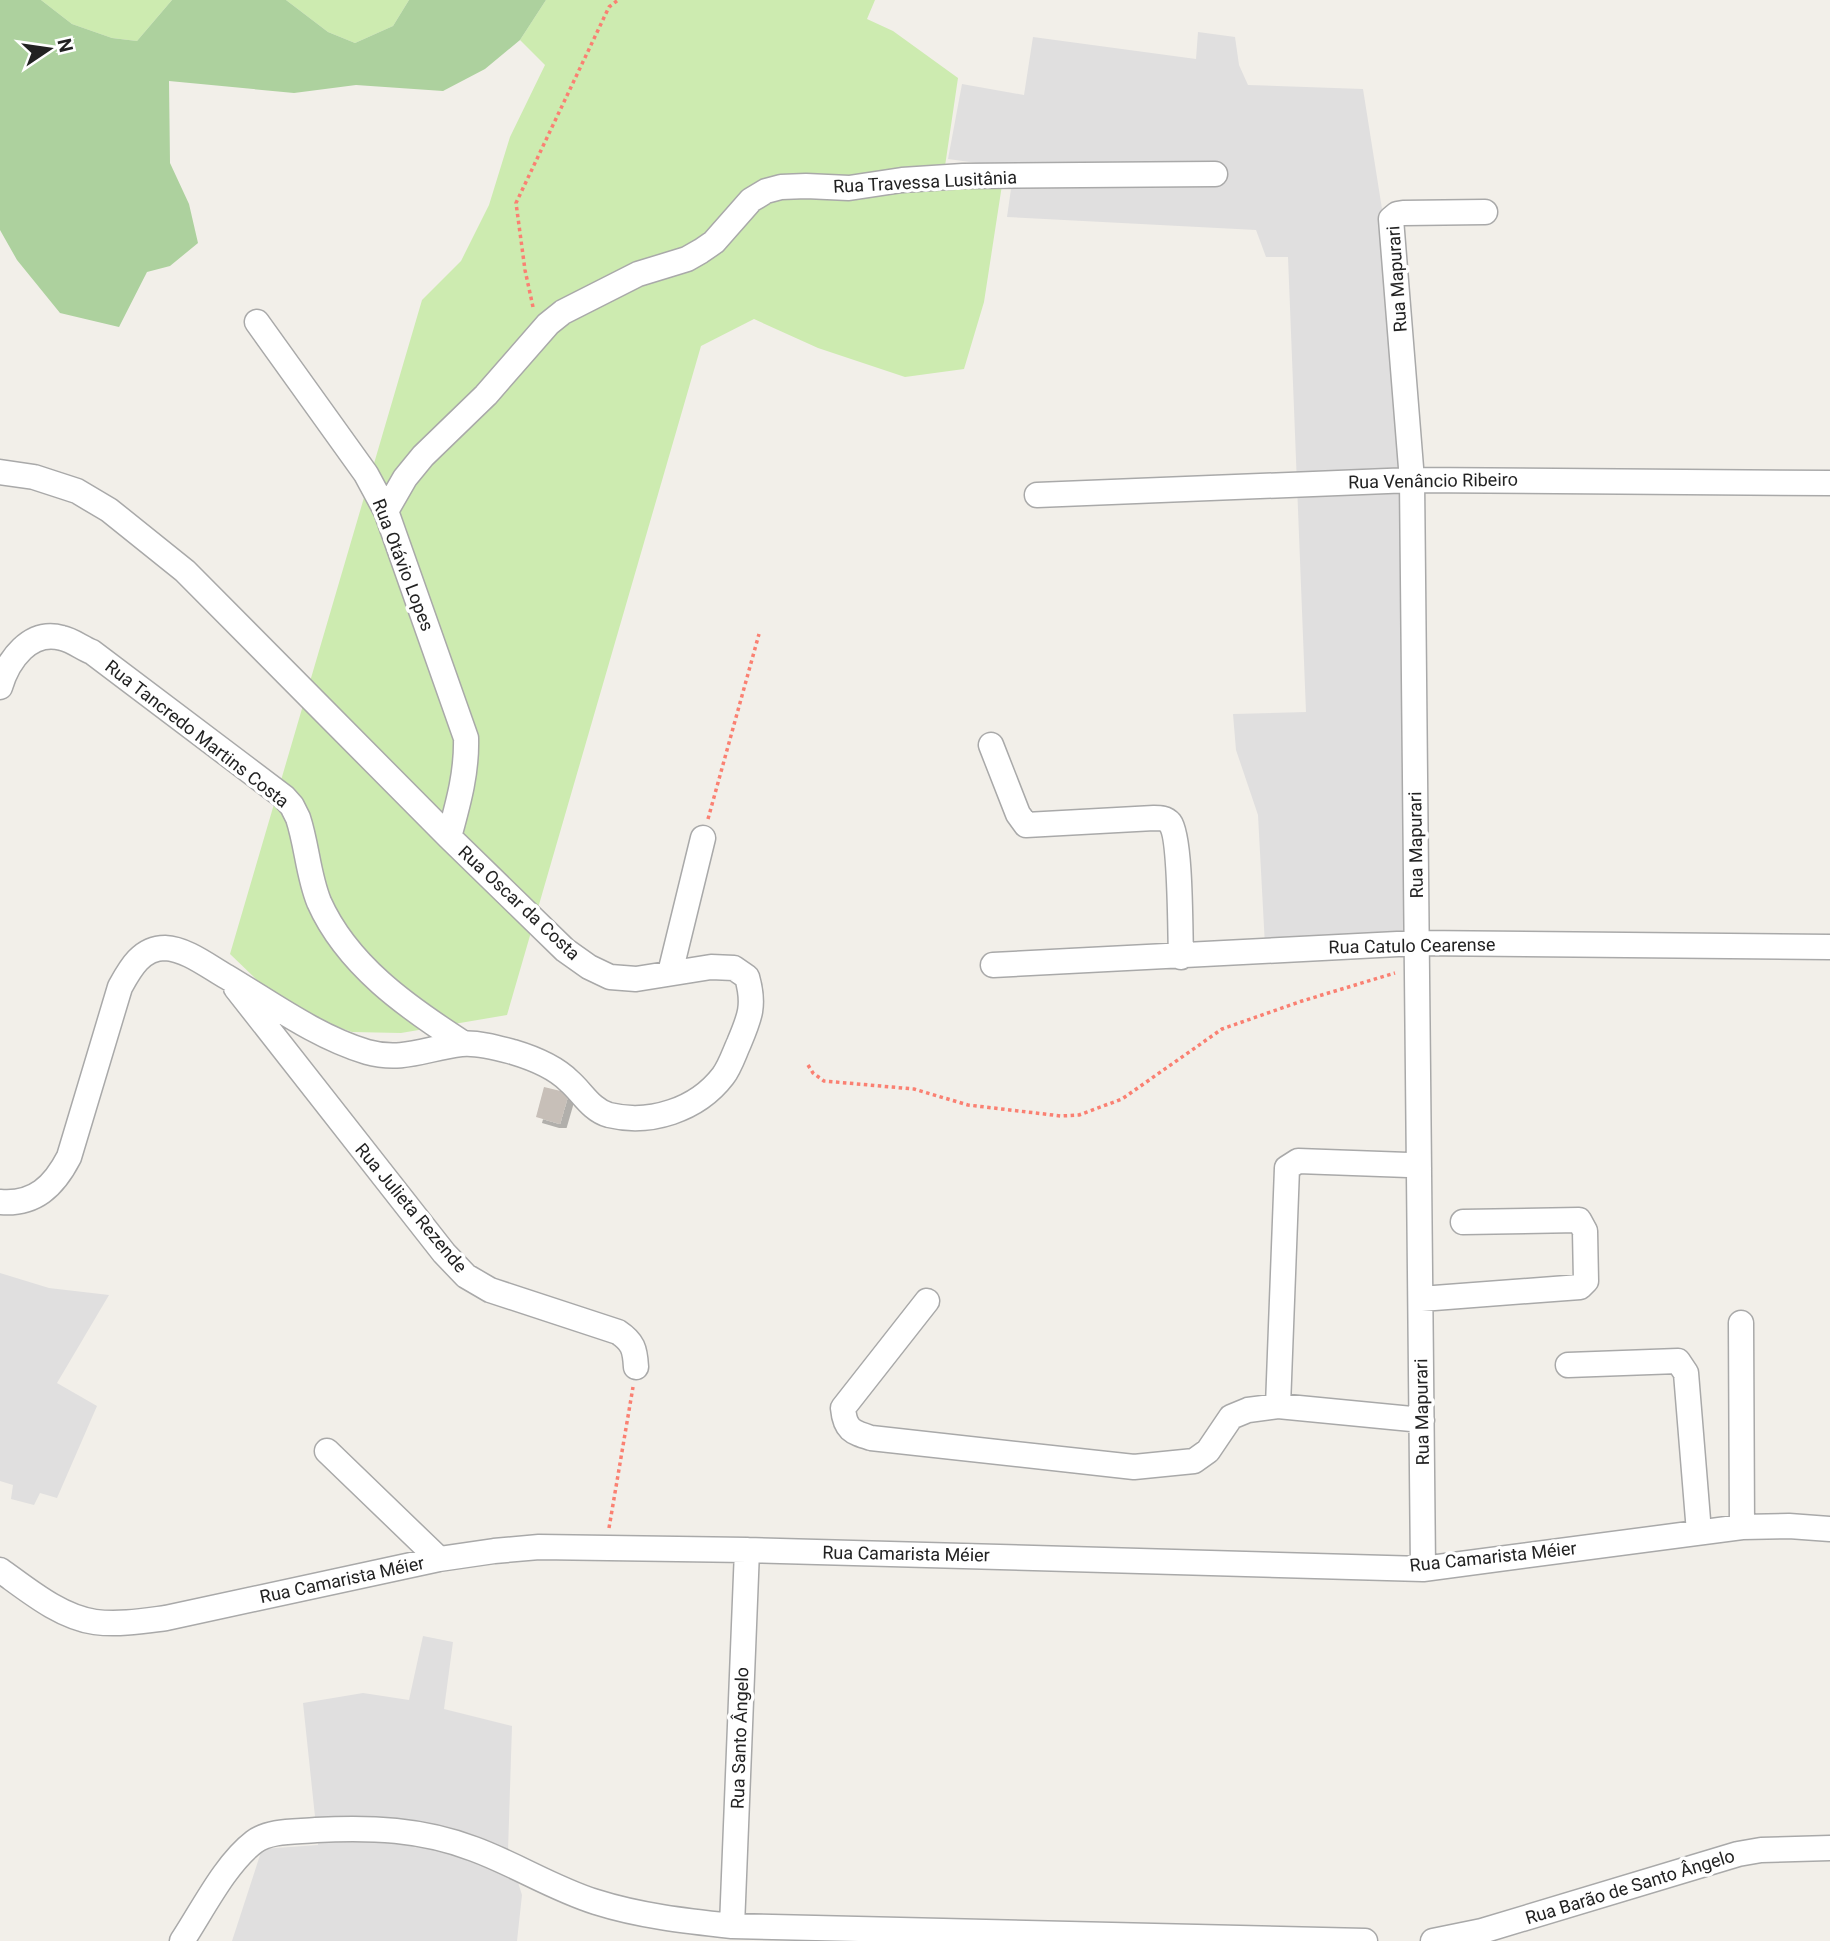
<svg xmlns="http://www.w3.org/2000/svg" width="1830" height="1941" viewBox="0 0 1830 1941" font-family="Roboto,sans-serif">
	<defs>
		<filter id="shadow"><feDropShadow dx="6" dy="6" stdDeviation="0" flood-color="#0004"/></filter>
	</defs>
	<rect width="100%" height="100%" fill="#f2efe9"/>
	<path fill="#e0dfdf" d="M1198,32L1235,37L1239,65L1248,85L1363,89L1382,209L1409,477V932L1265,946L1258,815L1236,750L1233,714L1306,712L1288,257H1266L1256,230L1007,217L1014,168L948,159L962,84L1024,95L1033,37L1196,59Z
		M0,1273L49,1288L109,1295L57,1383L97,1406L57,1498L40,1493L34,1505L11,1499L13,1485L0,1481Z
		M423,1636L453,1642L444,1709L512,1726L508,1851L522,1895L517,1941H232L262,1849L318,1845L303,1703L363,1693L409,1700Z"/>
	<path fill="#cdebb0" d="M41,0H172L137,41L112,38L72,24Z
		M286,0H409L393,26L355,43L328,32Z
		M546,0H875L867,19L893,31L958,78L945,166L1004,172L984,302L964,369L905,377L818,348L754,319L701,346L507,1015L401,1033L352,1032L287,1009L230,954L422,300L461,261L489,205L510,137L545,65L520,40Z"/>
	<path fill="#add19e" d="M0,0H41L72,24L112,38L137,41L172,0H286L328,32L355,43L393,26L409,0H546L520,40L485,69L443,91L356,85L294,93L169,81L170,163L189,204L198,243L170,266L147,272L119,327L60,313L17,260L0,230Z"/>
	<path fill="#c7bfb8" filter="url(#shadow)" d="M544,1087L569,1093L560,1124L536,1117Z"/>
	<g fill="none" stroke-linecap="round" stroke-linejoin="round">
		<g stroke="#a9a9a9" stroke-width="27">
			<path id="minor" d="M257,322L366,474L386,511L466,738C467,773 458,804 449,837
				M0,472L34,477L77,491L109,510L185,571L449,837L565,950L589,967L610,977L636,979L711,967L734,968L747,977C755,1005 750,1017 739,1043C734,1054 730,1067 723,1076C697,1110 650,1125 609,1115C591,1110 582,1092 569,1081C554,1066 533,1058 513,1052C498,1048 477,1042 461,1044C427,1048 403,1062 367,1052C317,1037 272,1004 227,977C209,967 187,949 165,948C141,948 130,969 120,987L69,1157C54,1186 35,1205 0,1202
				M1037,495L1412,480L1830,483
				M386,511L405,478L423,456L486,395L548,324L563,312L638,274L687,259L701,251L714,242L751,200L766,191L781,187L806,186L849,188L902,180L963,176L1215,174
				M0,687C8,660 30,629 62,638C72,640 82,648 92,652L284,797L292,806L298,818C307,845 308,875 319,902C347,965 407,1007 463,1043
				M991,745L1018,814L1026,825L1154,818C1160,818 1166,818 1170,823C1181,837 1180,933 1181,957
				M993,965L1417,943L1830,947
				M670,973L703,838
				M236,988L444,1253L466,1276L490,1290L618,1332C633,1342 635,1349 636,1367
				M1421,1299L1580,1287L1586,1281L1585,1231L1579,1220L1463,1222
				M927,1301L843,1408C845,1430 852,1432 871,1438L1134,1467L1194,1461L1208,1451L1231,1417L1248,1410L1278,1406L1422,1420
				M1741,1323L1742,1527
				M1568,1365L1678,1361L1686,1373L1699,1532
				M1278,1406L1287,1168L1298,1161L1408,1165L1419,1168
				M327,1451L439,1559
				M1423,1569L1412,480L1391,219L1397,214L1403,213L1485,212
				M0,1570C28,1590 60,1617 95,1622C119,1625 143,1621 166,1618L439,1559L494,1551L539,1547L747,1550L1423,1569L1742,1527L1789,1526L1830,1529
				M732,1926L747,1550
				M182,1941C202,1911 225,1864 254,1842C270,1830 296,1832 316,1830C370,1827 422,1829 474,1849C515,1864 554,1889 596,1902C640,1916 686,1921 732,1926L1365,1941
				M1433,1941L1482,1931L1738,1854L1761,1850L1830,1848"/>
		</g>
		<path stroke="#fa8072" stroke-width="3.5" stroke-dasharray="3.5 3.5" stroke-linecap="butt" d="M533,307L525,270L516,203L609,7L618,0
			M708,819L759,634
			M808,1065L813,1073L824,1081L914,1089L968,1105L1061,1116L1079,1115L1122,1099L1222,1029L1302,1001L1395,973
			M609,1528L633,1387"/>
		<use href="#minor" stroke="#fff" stroke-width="24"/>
	</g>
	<g text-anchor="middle" stroke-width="7" stroke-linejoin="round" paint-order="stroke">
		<g font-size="18" fill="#222" stroke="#fff">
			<text transform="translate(925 182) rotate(-3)" y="6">Rua Travessa Lusitânia</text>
			<text transform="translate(1397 279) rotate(-94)" y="6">Rua Mapurari</text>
			<text transform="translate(1433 481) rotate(-1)" y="6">Rua Venâncio Ribeiro</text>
			<text transform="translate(403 565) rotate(69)" y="6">Rua Otávio Lopes</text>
			<text transform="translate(197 734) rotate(38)" y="6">Rua Tancredo Martins Costa</text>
			<text transform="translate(1416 845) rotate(-91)" y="6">Rua Mapurari</text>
			<text transform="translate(519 903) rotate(43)" y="6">Rua Oscar da Costa</text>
			<text transform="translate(1412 946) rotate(-1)" y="6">Rua Catulo Cearense</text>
			<text transform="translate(411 1208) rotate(50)" y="6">Rua Julieta Rezende</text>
			<text transform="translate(1422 1412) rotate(-91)" y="6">Rua Mapurari</text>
			<text transform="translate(906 1554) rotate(1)" y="6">Rua Camarista Méier</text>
			<text transform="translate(1493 1557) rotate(-6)" y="6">Rua Camarista Méier</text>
			<text transform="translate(342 1580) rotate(-12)" y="6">Rua Camarista Méier</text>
			<text transform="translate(740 1738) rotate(-88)" y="6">Rua Santo Ângelo</text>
			<text transform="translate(1630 1887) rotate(-17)" y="6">Rua Barão de Santo Ângelo</text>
		</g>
	</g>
	<g transform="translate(49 49) rotate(77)" stroke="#ffffff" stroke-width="5" paint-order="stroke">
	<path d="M0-5L12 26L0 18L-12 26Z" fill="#222222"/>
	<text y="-10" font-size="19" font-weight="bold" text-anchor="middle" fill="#222222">N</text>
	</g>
</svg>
